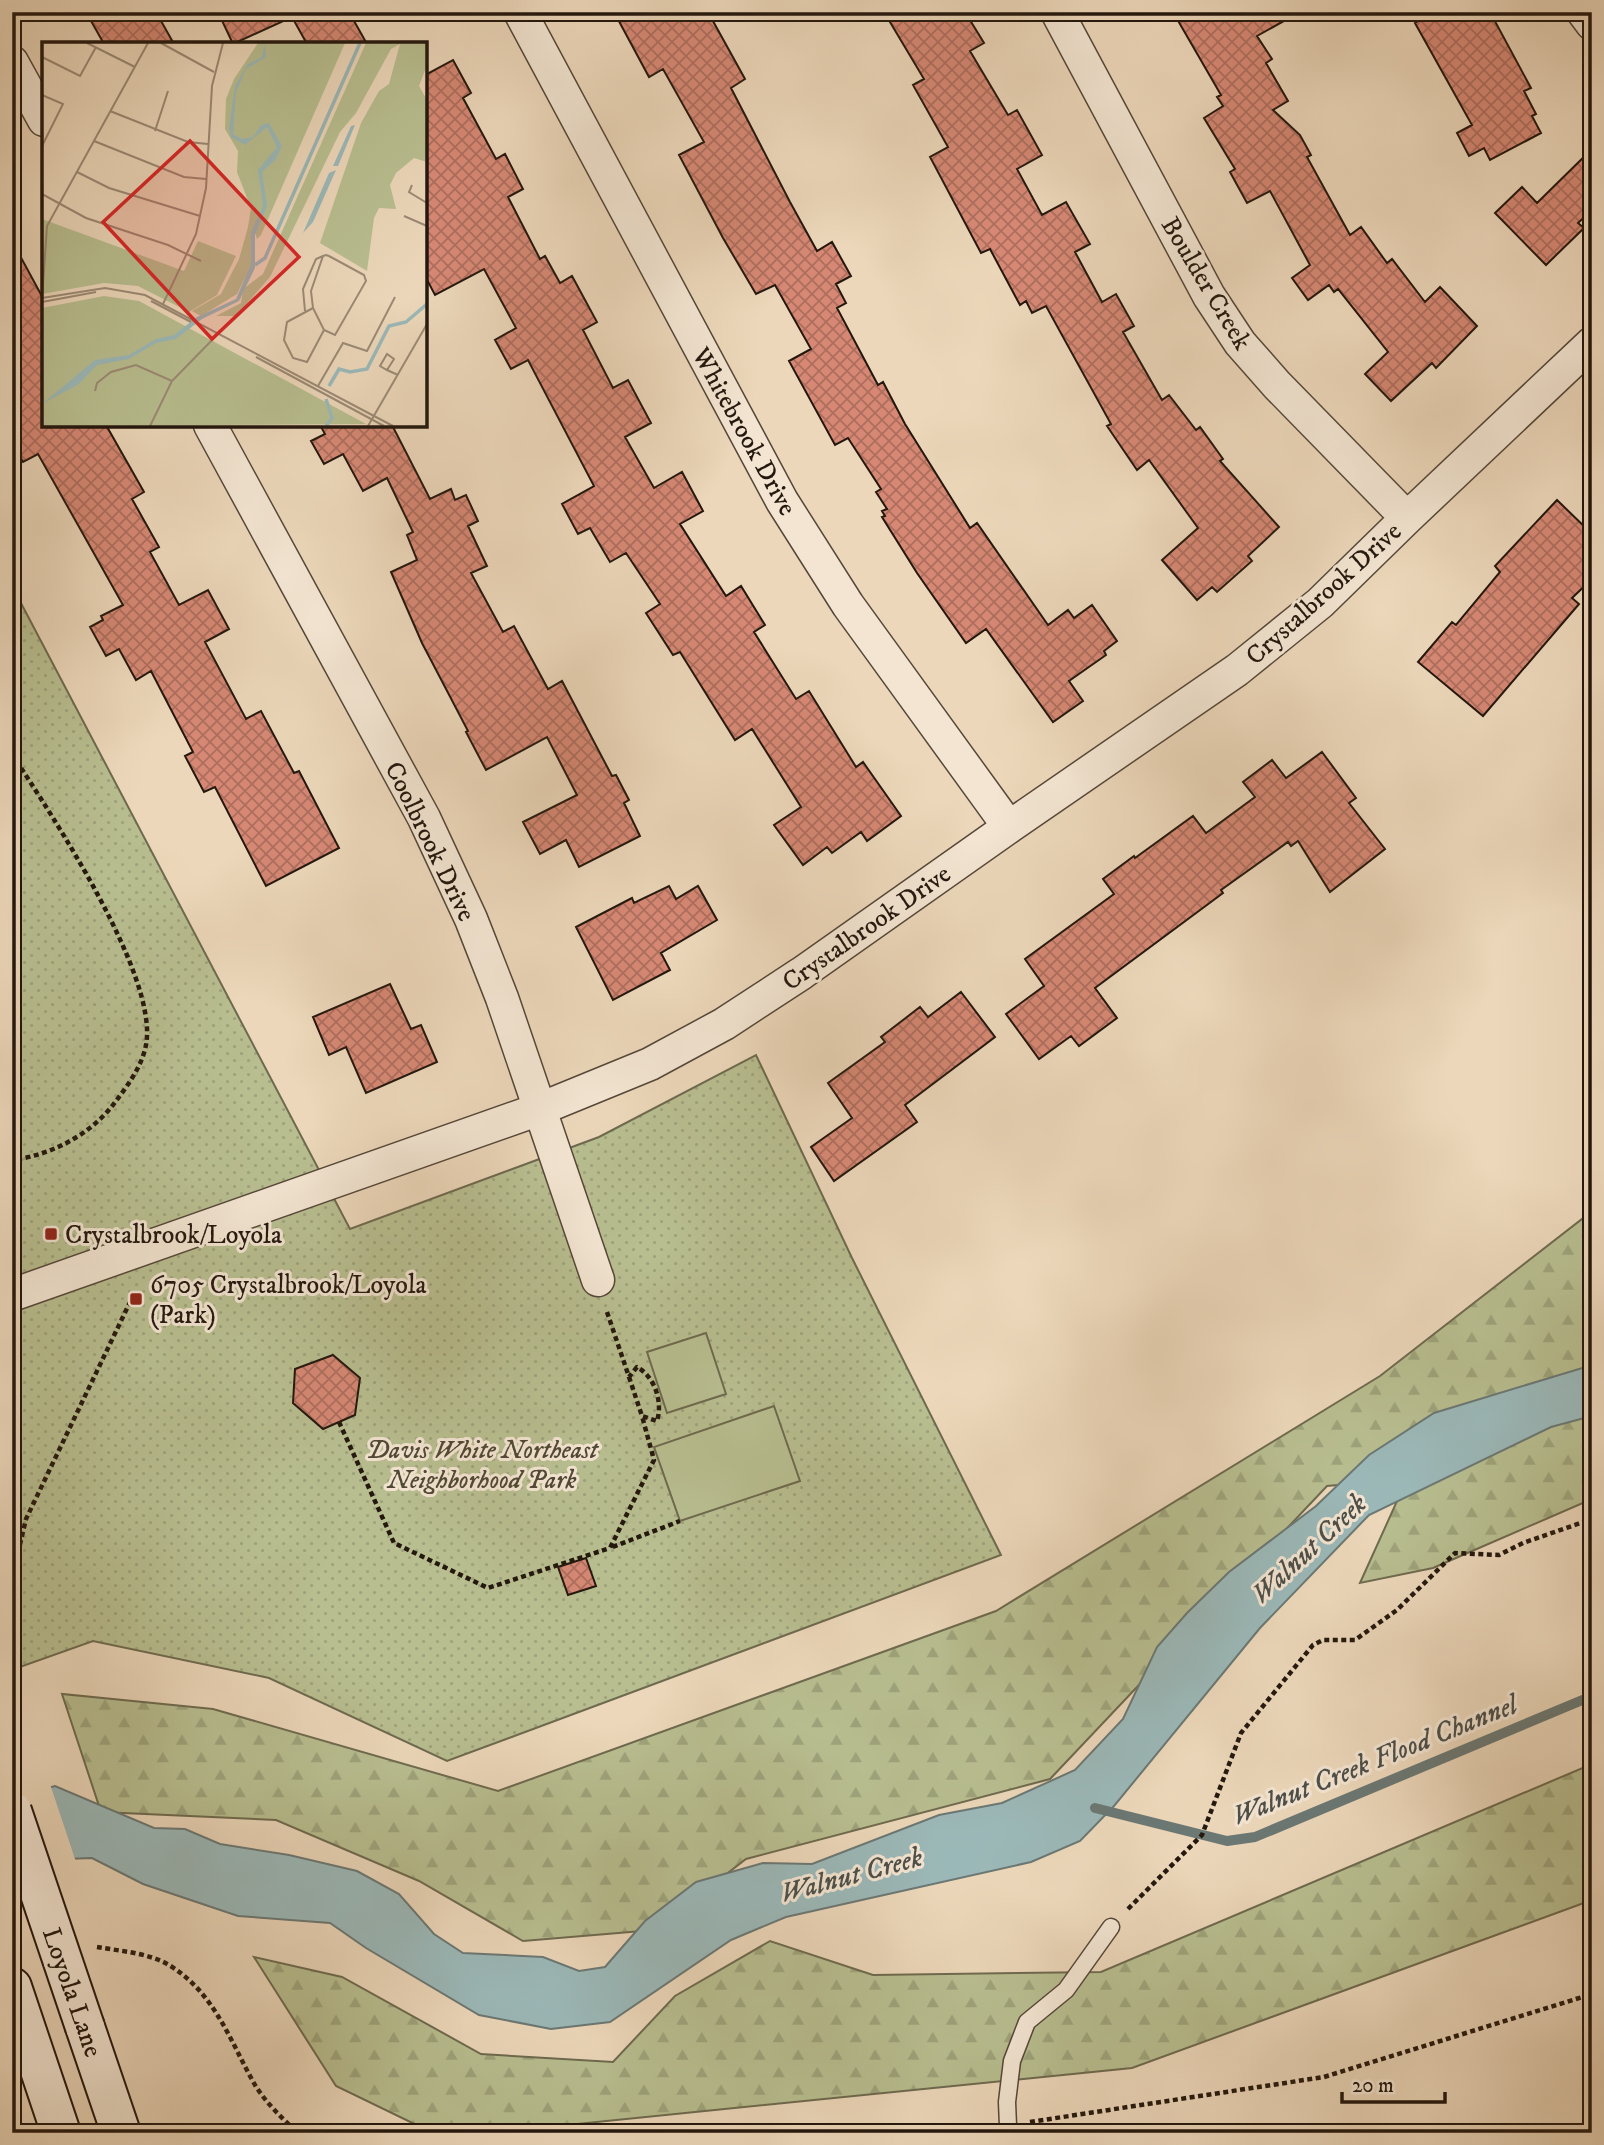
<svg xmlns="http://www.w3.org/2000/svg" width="1604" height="2145" viewBox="0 0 1604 2145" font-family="'IM FELL DW Pica',serif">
	<defs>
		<pattern id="forest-firs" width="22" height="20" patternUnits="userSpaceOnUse" patternTransform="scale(1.75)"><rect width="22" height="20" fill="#b8be90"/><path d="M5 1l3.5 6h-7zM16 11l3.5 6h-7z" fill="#9ea37b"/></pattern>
		<pattern id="park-dots" width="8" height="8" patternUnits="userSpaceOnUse" patternTransform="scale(1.75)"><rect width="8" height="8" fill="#b8be90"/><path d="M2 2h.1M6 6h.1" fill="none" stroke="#9ea37b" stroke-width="1.8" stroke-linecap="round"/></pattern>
		<pattern id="building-cross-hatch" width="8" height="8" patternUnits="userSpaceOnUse" patternTransform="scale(1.75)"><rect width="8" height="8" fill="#d68874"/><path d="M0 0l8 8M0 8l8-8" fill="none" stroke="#ad6e5e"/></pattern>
	</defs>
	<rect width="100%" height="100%" fill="#ecd7ba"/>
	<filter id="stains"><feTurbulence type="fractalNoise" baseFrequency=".00286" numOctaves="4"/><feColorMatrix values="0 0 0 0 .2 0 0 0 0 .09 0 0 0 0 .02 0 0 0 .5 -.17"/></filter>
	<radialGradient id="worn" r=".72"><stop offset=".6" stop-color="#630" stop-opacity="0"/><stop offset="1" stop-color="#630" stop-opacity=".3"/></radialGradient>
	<path fill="url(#forest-firs)" stroke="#6e6a4f" stroke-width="2" d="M1592,1203V1499L1433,1568L1360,1583L1407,1479L1327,1486L1050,1779L746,1859L654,1930L523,1941L419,1881L276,1820L101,1812L62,1694L213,1709L498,1791L996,1611L1380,1376L1587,1215Z
		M1592,1764V1900L1132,2068L487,2133H433L336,2086L254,1957L342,1977L481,2054L613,2062L675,1996L770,1941L873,1975L1101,1972Z"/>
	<path fill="url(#park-dots)" stroke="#6e6a4f" stroke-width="2" d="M12,586L350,1229L599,1137L756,1055L852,1258L1001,1555L447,1761L269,1678L93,1641L20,1667L12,1642Z"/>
	<path fill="#b8be90" stroke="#6e6a4f" stroke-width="2" d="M706,1333L726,1394L667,1413L647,1352Z
		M774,1406L800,1481L680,1521L654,1447Z"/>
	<path fill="#9bb8b8" stroke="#6b7874" stroke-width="2" d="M1592,1365V1416L1551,1427L1369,1515L1260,1628L1114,1806L1080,1841L1031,1862L786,1917L731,1940L610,2022L551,2029L479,2015L366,1948L330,1923L238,1916L143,1884L92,1858L12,1861V1797L55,1786L154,1828L185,1829L220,1844L289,1855L357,1871L399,1894L434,1934L463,1953L543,1957L579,1971L605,1967L645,1921L696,1882L763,1863L812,1864L939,1815L1002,1803L1075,1770L1123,1719L1157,1647L1187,1613L1229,1572L1316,1506L1369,1455L1434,1413Z"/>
	<path fill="#ecd7ba" d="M50,1784L76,1862L12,1865V1794Z"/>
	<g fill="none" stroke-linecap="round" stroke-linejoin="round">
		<path stroke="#6b7874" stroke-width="10" d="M1095,1808L1227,1841L1255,1837L1592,1696"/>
	</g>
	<path fill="url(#building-cross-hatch)" stroke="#23170e" stroke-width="2" d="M86,12H156L174,44H104Z
		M218,12H349L367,44H307L292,17L233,44Z
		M614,12H708L745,79L731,88L790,202L817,251L832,242L851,276L836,284L846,303L837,308L878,385L883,382L905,424L970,528L977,523L1048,625L1068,610L1074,618L1092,605L1117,641L1104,651L1106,655L1069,681L1083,701L1053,722L986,629L966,643L917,573L882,517L885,516L882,511L887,509L876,492L881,489L848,438L835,445L789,361L811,349L775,285L756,294L723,238L679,155L704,142L663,69L649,77Z
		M884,12H965L984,43L970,51L1008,115L1017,110L1042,155L1017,169L1042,215L1066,202L1090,244L1075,252L1102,302L1116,294L1134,326L1123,332L1162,400L1169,395L1196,430L1200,427L1223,459L1220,461L1279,527L1248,556L1252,561L1217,592L1212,587L1197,600L1162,560L1198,528L1149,460L1137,470L1107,426L1111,424L1046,306L1032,313L1026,301L1020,305L990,249L981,253L930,157L948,147L913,85L924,79Z
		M1173,12H1300L1257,36L1272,59L1266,63L1288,101L1273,110L1300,135L1311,155L1307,157L1350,235L1361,227L1387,263L1392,259L1425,302L1440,287L1477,326L1436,368L1432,363L1391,401L1365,374L1388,352L1338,289L1334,292L1329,285L1308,300L1292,278L1310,265L1270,191L1247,203L1230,172L1235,169L1204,118L1223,106L1217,97L1221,95Z
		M1434,12H1490L1531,88L1524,91L1536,114L1532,116L1541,133L1490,160L1484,148L1469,156L1457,133L1472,125L1415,23Z
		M453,60L471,93L463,98L496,159L505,154L523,189L508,197L540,259L545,256L560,283L572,276L597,322L583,330L613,388L628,380L651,423L625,437L654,488L682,472L703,511L680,524L726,596L741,586L765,625L754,632L796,699L809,691L856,767L863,762L901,816L867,841L861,832L832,853L827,847L803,865L774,825L801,807L752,729L735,740L680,652L673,655L646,613L660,604L626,553L610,562L590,528L578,534L562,504L594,486L528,360L511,369L495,340L516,328L484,269L435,295L425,276V75Z
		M1592,149V210L1578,223L1584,228L1546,265L1495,213L1522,187L1537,203Z
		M12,241L44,300V425H106L144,492L132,499L159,547L150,552L179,605L208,590L229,629L205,642L246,719L261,711L294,773L299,771L339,848L266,886L215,787L204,792L185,756L193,752L151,671L136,680L119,649L106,656L90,627L103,620L101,616L123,605L38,454L23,462L12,443Z
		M320,425H397L393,427L430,499L451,489L455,500L466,495L478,521L468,526L487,566L471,573L503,632L514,626L548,689L562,681L612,776L616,775L629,800L624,803L640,836L579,867L566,840L540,854L523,822L577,795L547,737L486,770L466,732L468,731L422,643L391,572L417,560L407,535L413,532L387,478L363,491L343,454L324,464L311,441L325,434Z
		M1557,500L1592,534V579L1572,598L1579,604L1483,716L1418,662L1452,622L1456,625L1500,572L1495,566Z
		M1322,752L1356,798L1349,803L1385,849L1330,892L1298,841L1291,846L1288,842L1221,890L1223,893L1095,988L1117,1018L1079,1046L1071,1036L1039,1059L1006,1014L1044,986L1025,959L1114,894L1103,879L1134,856L1135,858L1193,816L1206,833L1255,797L1243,782L1272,760L1286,778Z
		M669,886L676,899L698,886L717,920L661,953L670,970L613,1000L576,927L632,898L634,903Z
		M390,984L411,1029L421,1025L437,1062L366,1093L346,1047L329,1055L313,1017Z
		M961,992L995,1037L905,1105L917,1122L834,1181L811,1147L852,1118L828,1083L885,1042L881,1037L920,1007L928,1017Z
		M333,1355L360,1378L355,1415L323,1429L293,1403L295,1369Z
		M586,1558L596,1586L568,1595L558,1567Z"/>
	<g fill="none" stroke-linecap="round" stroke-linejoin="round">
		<g stroke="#554739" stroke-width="19">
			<path id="lane" d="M1008,2126L1007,2102L1012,2061L1027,2022L1066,1990L1111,1927"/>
		</g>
		<g stroke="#554739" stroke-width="35">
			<path id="street" d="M520,12L782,501L848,605L1009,827
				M1057,12L1209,296L1240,343L1277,385L1407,518
				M1583,12L1592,24
				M12,62L44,120
				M210,425L424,818L471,919L502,998L598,1280
				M12,1295L540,1109L650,1064L724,1024L802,973L1009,827L1237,670L1320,603L1407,518L1592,343"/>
		</g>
		<g stroke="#23170e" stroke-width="42">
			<path id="secondary" d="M12,1987L61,2133
				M85,2027L121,2133"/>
		</g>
		<path stroke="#23170e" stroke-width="4.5" stroke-dasharray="5 3.5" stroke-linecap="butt" d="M12,754C51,814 159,976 146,1045C142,1066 128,1085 116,1101C92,1134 52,1155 12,1160
			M607,1312L629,1377L637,1367C655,1377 663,1402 657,1421L642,1416L654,1460L610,1548L680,1521
			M629,1377L642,1416
			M339,1422L394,1543L488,1588L610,1548
			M12,1578L26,1519L132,1298
			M1128,1909L1202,1835L1241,1733L1313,1645L1323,1640H1355L1397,1610L1455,1553L1499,1555L1523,1543L1592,1519
			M97,1947C120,1951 149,1953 169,1965C215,1993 230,2041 255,2085C266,2103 282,2118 298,2133
			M1030,2122L1324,2077L1592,1994
			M964,2133L984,2129"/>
		<use href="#lane" stroke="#f3e5d2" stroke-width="16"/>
		<use href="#street" stroke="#f3e5d2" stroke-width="32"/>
		<use href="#secondary" stroke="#f3e5d2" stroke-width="38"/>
		<g stroke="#23170e" stroke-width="42" stroke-linecap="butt">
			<path id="secondary-bridge" d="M12,1811L85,2027"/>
		</g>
		<use href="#secondary-bridge" stroke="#f3e5d2" stroke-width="38"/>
	</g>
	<g fill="#8f2418" stroke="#f3e5d2" stroke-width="2.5">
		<rect x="44" y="1227" width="14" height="14" rx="3.5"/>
		<rect x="129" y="1292" width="14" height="14" rx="3.5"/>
	</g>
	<g text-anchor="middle" stroke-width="6" stroke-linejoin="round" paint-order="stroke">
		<g font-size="26" fill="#23170e" stroke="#f3e5d2">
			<text transform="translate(1207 283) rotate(59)" y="9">Boulder Creek</text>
			<text transform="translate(745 431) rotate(61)" y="9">Whitebrook Drive</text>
			<text transform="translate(1323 593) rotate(-42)" y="9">Crystalbrook Drive</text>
			<text transform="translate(431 841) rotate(64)" y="9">Coolbrook Drive</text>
			<text transform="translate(866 927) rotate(-35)" y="9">Crystalbrook Drive</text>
			<text transform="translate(73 1992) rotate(71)" y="9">Loyola Lane</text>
		</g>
		<g font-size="26" fill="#23170e" stroke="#f3e5d2" text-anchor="start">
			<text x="65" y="1243">Crystalbrook/Loyola</text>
			<text x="150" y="1293">6705 Crystalbrook/Loyola<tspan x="150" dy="30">(Park)</tspan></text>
		</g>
		<g font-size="26" font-style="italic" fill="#504935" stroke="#f3e5d2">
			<text x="482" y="1458">Davis White Northeast<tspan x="482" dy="30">Neighborhood Park</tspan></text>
		</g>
		<g font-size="28" font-style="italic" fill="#4d4f4a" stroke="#f3e5d2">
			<text transform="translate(1308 1548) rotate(-43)" y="10">Walnut Creek</text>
			<text transform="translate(1374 1759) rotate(-22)" y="10">Walnut Creek Flood Channel</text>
			<text transform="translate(851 1874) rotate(-15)" y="10">Walnut Creek</text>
		</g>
	</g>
	<g transform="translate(42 42)">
		<rect width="385" height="385" fill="#ecd7ba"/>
		<path d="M216,1H303L219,193L215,197L213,190L209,194V224L195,252L159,274L150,269L179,252L197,217L206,185L209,166L195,130L196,109L183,87L184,57L192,37ZM324,1H385V23L377,44L385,58V120L372,116L354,131L348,143L354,167L337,166L332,176L325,229L278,201L319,81L337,49L347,42L358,2L349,7L314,71L298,90L228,235L194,274H174L199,261L201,247L221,232ZM62,254L97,259L324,382L0,384V266Z" fill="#b8be90"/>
		<path d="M0,177L142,229L156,199L194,214L175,253L147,270L96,244L62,241L0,252Z" fill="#b8be90"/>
		<path d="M10,365L42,373L47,384H0V368Z" fill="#b8be90"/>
		<path d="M223,1L224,15L204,27L194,50L191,92L200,97L211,95L219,83L227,81L240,104L234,117L220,130L225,164L213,193V226L197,259L160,277L134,297L114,301L87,317L55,323L37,342L0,362L53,318L87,313L114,297L132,293L155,275L194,257L209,222V190L221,164L216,128L235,105L225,85L203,103L189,95L187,86L193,44L206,22L220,15ZM313,83L296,124H291L309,84ZM294,128L271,180L261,191L287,131Z" fill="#9bb8b8"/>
		<path fill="none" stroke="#9bb8b8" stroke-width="3.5" d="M213,223L223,216L318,1M287,344L297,327L308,330L325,327L347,284L364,280L385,262M284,384L290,376L284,357"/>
		<path fill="none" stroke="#9c8a75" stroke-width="2" d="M45,1L93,25M119,1L172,30M0,15L38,34L54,5M0,53L21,62L0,104M68,69L146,100L166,102M113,89L126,49M52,99L142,135L164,137M35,130L67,146L158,174M370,143L367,150L385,161M0,152L44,176L126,203L159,219M362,174L385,184M0,256L63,246L103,253L351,384M0,257L5,184L106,1M109,259L149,280M0,260L54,250M121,262L154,192L164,146L170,44L181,1M271,266L245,280L242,298L251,316L265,320L282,288M263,269L261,247L274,217L281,214L284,213L287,214L322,233L324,239L293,293L282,288L271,266L269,249L281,214M214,315L342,384M345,328L352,317L345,312L338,324L345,328L356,333M276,344L301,301L325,309L353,255M53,349L55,341L69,330L94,323L130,339L174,294M108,384L130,339M326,384L385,282"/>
		<path fill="#d62828" fill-opacity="0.15" stroke="#d62828" stroke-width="3.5" d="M148,99L257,215L170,297L61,180Z"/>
		<rect width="385" height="385" fill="none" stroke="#23170e" stroke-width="3.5"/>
	</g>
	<rect width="1604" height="2145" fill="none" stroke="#ecd7ba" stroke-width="42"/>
	<rect x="14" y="14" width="1576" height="2117" fill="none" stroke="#23170e" stroke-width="3.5"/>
	<rect x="21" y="21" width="1562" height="2103" fill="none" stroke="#23170e" stroke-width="2"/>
	<path d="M1342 2092v10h103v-10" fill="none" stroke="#23170e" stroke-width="3.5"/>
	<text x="1352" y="2092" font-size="21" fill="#23170e" stroke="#f3e5d2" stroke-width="5" paint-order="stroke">20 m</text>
	<rect width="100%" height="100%" filter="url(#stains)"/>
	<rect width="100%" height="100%" fill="url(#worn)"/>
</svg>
